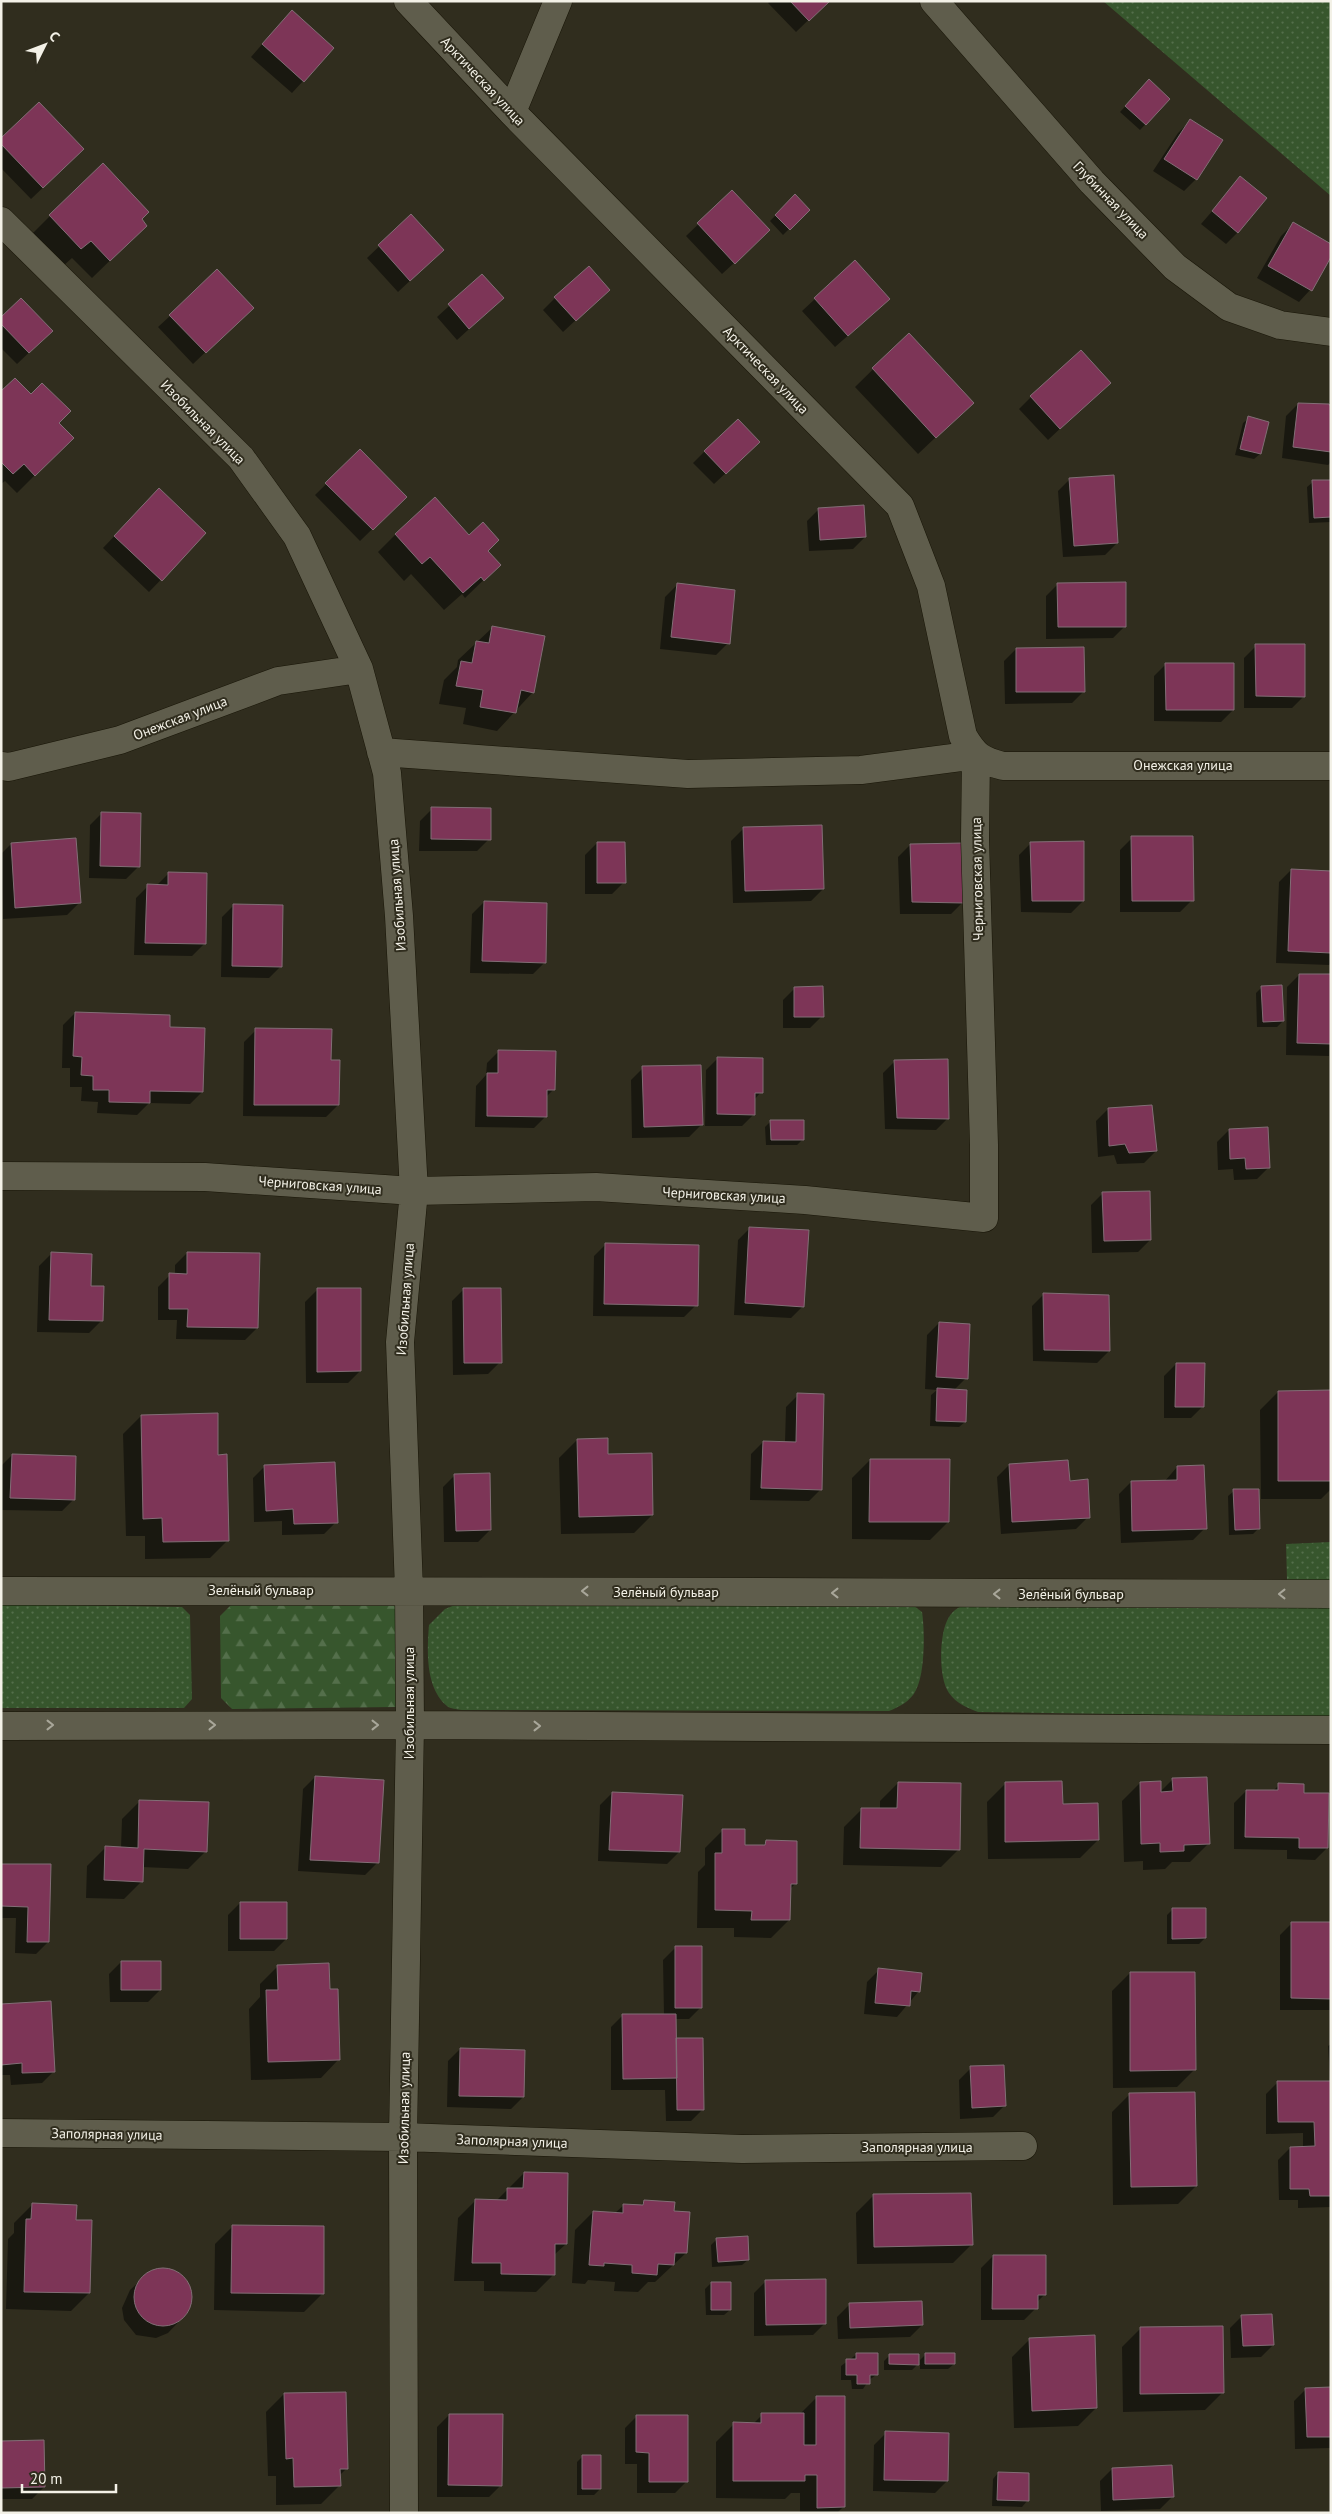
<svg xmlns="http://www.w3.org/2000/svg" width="1332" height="2514" viewBox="0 0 1332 2514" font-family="'PT Sans',sans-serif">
	<defs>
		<pattern id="grass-dots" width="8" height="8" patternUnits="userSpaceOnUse" patternTransform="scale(1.25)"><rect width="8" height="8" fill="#37562d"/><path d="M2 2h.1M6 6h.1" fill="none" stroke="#546f4b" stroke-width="1.8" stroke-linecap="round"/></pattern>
		<pattern id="forest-firs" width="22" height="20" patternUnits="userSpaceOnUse" patternTransform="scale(1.25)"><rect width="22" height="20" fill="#37562d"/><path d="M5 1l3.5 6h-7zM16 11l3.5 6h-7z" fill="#546f4b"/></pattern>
	</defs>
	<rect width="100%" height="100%" fill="#302d1e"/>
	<path fill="url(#grass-dots)" d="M1103,1H1331V196Z
		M1331,1542V1580H1287L1286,1544Z
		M968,1603L1331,1608V1717L978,1712C966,1707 957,1704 949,1693C938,1678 939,1632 949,1617C954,1609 960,1607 968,1603Z
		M1,1604L182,1607L190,1615L192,1699L184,1708H1Z
		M903,1604L914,1606L922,1612C925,1631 925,1673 916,1690C911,1701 899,1707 889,1711L462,1710C457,1709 450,1709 447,1706C425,1688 427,1650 429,1625L445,1609L455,1605Z"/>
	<path fill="url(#forest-firs)" d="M233,1603H395L396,1707L232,1709L221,1698L220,1616Z"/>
	<path fill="#0007" d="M770,1H828L796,32L768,3Z
		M280,24L303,81L292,93L251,57Z
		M1149,81L1169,99L1140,130L1120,112Z
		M1190,121L1196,179L1184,191L1153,171L1178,133Z
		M1,140L71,161L31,199L1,168Z
		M1241,178L1238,232L1226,244L1201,224Z
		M732,192L757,242L722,274L686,236Z
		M795,196L808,210L783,235L770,221Z
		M50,216L140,220L128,243L92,278L72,258L63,266L32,234Z
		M411,216L430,262L398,292L367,258Z
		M1293,224L1310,290L1299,302L1257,278L1281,236Z
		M855,262L876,311L835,347L802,311Z
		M482,276L490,310L457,340L437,317Z
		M608,290L563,332L543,310L555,298Z
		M170,316L240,319L193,364L158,327Z
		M1,319L39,343L17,364L1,348Z
		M909,334L954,420L918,454L855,387Z
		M1,393L57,423L72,438L17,493L5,481L1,484Z
		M1097,394L1048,440L1019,409L1031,397Z
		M1298,404L1331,409V462L1328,465L1282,458L1286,416Z
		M1249,418L1260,454L1254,459L1235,455L1243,423Z
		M360,451L405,497L360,541L315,495Z
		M705,451L746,454L714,484L693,463Z
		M1070,479L1117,543L1105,555L1063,557L1058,491Z
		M1331,481V522L1309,523L1307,487L1313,482Z
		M147,502L205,534L149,592L103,548Z
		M819,509L865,537L853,549L809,551L807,521Z
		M396,534L469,536L499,565L465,598L462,594L444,610L411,574L404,581L378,552Z
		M1058,584L1125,626L1113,638L1046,639V596Z
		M677,585L728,643L716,655L660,649L665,597Z
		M493,627L533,692L497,731L463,724L466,708L439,704L444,680L457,667L458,660Z
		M1256,646L1304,696L1292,708H1244V658Z
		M1016,649L1084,691L1072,703L1005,704L1004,661Z
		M1166,664L1233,710L1221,722L1154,721V676Z
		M432,809L489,839L477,851H419L420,821Z
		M102,813L138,867L126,879L89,878L90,825Z
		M743,829L823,889L811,901L733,903L731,841Z
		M1132,838L1192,900L1180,912H1120V850Z
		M597,843L624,882L612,894H585V855Z
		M1031,843L1083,901L1071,913L1021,912L1019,855Z
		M11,844L79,903L67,915L3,919L1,854Z
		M910,845L963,902L951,914H900L898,857Z
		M1291,870L1331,872V963L1329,965L1276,963L1279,882Z
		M169,873L204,944L192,956L134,955L136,898L148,886H156Z
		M484,902L545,962L533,974L470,973L472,914Z
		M234,905L281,966L269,978L221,977L222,917Z
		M1299,975L1331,976L1329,1056L1286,1055L1287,987Z
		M1262,987L1283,1021L1277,1027H1257L1256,993Z
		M795,988L822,1016L810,1028H783V1000Z
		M75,1013L169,1029L202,1092L190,1104L149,1103L137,1115L97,1113L98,1102L81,1101L82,1087H70V1068H62L63,1025Z
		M256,1030L330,1061L338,1105L326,1117L243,1116L244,1042Z
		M499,1051L554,1089L546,1097V1116L534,1128L475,1127L476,1086L486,1075L487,1063Z
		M718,1058L761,1092L754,1100V1114L742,1126H705L706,1070Z
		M895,1061L948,1118L936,1130L885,1129L883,1073Z
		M643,1068L701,1125L689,1137L632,1138L631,1080Z
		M1108,1109L1156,1151L1144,1163L1117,1164L1114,1155L1098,1157L1096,1121Z
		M771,1121L803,1139L797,1145H766L765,1127Z
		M1229,1130L1269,1167L1257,1179L1234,1180L1233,1169L1218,1170L1217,1142Z
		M1103,1193L1150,1240L1138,1252L1092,1253L1091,1205Z
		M750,1228L803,1306L791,1318L734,1315L738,1240Z
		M606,1244L696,1305L684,1317L593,1316L594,1256Z
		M187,1253L257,1328L245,1340L176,1339L177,1320H158V1287L170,1275H175V1265Z
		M51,1254L90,1287L101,1321L89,1333L37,1332L39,1266Z
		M464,1289L500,1362L488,1374L453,1375L452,1301Z
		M317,1290L360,1371L348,1383H306L305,1302Z
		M1044,1294L1109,1351L1097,1363L1033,1361L1032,1306Z
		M939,1323L966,1378L954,1390L965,1422L959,1427L930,1426L931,1395L937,1390L925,1389L927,1335Z
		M1176,1364L1203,1406L1191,1418H1164V1376Z
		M1278,1392H1331V1489L1321,1499H1261L1260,1410Z
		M798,1395L821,1489L809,1501L750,1500L751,1454L763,1442L785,1443L786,1407Z
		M141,1416L217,1456L228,1540L210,1558L145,1559V1536H126L123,1434Z
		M577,1440L607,1455L652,1515L634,1533L561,1534L559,1458Z
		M12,1455L74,1499L62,1511L1,1510V1466Z
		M870,1460L948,1522L930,1540L852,1539V1478Z
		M1009,1465L1068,1482L1088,1517L1076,1529L1001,1534L997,1477Z
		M265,1466L336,1522L324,1534L282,1535V1521L254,1522L253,1478Z
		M1177,1467L1205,1528L1193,1540L1121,1543L1119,1494L1131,1482L1165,1481Z
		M455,1475L490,1530L478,1542H444L443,1487Z
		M1234,1491L1259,1528L1253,1534L1229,1535L1228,1496Z
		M315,1777L377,1863L365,1875L298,1871L303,1789Z
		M1173,1779L1208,1844L1190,1862H1172L1165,1869L1143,1870V1861L1124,1862L1122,1801L1140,1783L1160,1792Z
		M898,1783L959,1849L941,1867L843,1865L844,1827L862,1809H880V1801Z
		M1005,1784L1062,1805L1098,1840L1080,1858L988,1859L987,1802Z
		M1279,1785L1302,1794L1327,1848L1315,1860L1287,1859V1850L1234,1849V1803L1246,1791L1272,1792Z
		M612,1793L679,1852L667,1864L598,1861L600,1805Z
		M140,1801L206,1851L188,1869L142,1867V1881L124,1899L86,1898L87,1866L105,1848H121L122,1819Z
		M723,1830L744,1847H761L766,1842L796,1883L789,1890V1920L771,1938L734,1937V1928H697L698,1872L705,1865V1848Z
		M1,1865L49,1866L48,1942L36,1954L15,1953L16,1918H1Z
		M240,1903L286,1939L274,1951H228V1915Z
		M1173,1909L1205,1938L1199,1944H1167V1915Z
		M1292,1923H1331V2010H1280V1935Z
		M675,1948L701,2007L689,2019H675V2039L703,2109L691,2121H666L665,2090H611V2027L623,2015H664L663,1960Z
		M121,1962L160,1990L148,2002H110L109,1974Z
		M278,1966L329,1990L338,2060L321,2078L251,2080L249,2009L260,1997V1984Z
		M879,1970L919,1991L897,2017L864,2014L867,1982Z
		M1130,1973L1195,2069L1177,2087L1113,2088L1112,1991Z
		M1,2005L54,2071L42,2083L11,2085L10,2075H1Z
		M1331,2044V2078H1330L1328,2046Z
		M460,2049L523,2097L511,2109L447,2107L448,2061Z
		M971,2068L1005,2105L993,2117L960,2119L959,2080Z
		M1278,2082H1331V2207L1298,2208V2200H1279L1278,2160L1290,2148H1303V2133L1266,2134V2094Z
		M1130,2094L1196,2186L1178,2204L1113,2205L1112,2112Z
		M524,2173L566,2244L554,2255V2274L536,2292L484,2291V2281H454L458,2218L476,2200L496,2201Z
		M874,2195L971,2245L953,2263L857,2264L856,2213Z
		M644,2201L672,2212L686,2253L655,2282H648L638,2292L614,2291L615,2282L588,2280L585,2284L572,2283L575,2230L593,2212L615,2213L624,2205L640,2206Z
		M32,2205L75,2221L89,2293L71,2311L6,2309L8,2239L14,2233V2223Z
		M233,2226L322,2294L304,2312L214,2310L215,2244Z
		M717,2239L748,2260L742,2265L712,2267L711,2245Z
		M993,2256L1045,2294L1036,2303V2308L1024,2320H981V2268Z
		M166,2269L175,2271L189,2285L192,2295L187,2313L168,2333L156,2338L136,2335L124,2320L122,2308L130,2290L143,2278L156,2270Z
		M766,2281L825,2323L813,2335L754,2336V2293Z
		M711,2283L730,2310L724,2315H706L705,2289Z
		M849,2305L922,2325L910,2337L838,2339L837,2317Z
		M1242,2316L1273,2345L1261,2357L1231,2358L1230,2328Z
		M1140,2329L1223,2392L1205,2410L1123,2412L1122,2347Z
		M1030,2339L1096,2408L1078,2426L1014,2428L1012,2357Z
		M857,2354L876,2375L869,2380L863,2389H852L851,2380H841V2366Z
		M926,2354L954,2364L948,2369H920V2360Z
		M890,2355L917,2365L912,2370H884V2361Z
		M1331,2388V2448L1295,2449L1294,2401L1306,2389Z
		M284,2394L347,2468L339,2476V2486L321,2504L276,2505V2476H268L266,2412Z
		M816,2398L843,2507L837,2513H800V2493H791L785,2499L716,2498V2442L734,2424H753L762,2415H799Z
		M449,2415L501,2485L489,2497H437V2427Z
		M637,2416L687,2481L675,2493H637V2464H625V2428Z
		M886,2433L947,2481L935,2493L873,2491L874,2445Z
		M1,2442L44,2487L32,2499H1Z
		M583,2456L600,2489L594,2495H577V2462Z
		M1112,2469L1172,2497L1160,2509L1101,2511L1100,2481Z
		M998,2473L1027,2501L1022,2507L992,2506L993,2479Z"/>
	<path fill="#7d3557" stroke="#826e76" d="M790,1H830L809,21Z
		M292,10L334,48L304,82L262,44Z
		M1149,79L1170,99L1146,125L1125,106Z
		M39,102L84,149L43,188L1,144V138Z
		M1190,119L1223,140L1197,180L1164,159Z
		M103,163L149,212L142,219L147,226L110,261L91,241L81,249L49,215Z
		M1240,176L1267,198L1238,233L1212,211Z
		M732,190L770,230L735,264L697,223Z
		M795,194L810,210L790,230L775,215Z
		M411,214L444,250L410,281L378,245Z
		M1293,222L1331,244V257L1312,291L1268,266Z
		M855,260L890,299L848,336L814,298Z
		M589,266L610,290L576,321L554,297Z
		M217,269L254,308L206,353L169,315Z
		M482,274L504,298L469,329L448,304Z
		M21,298L53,331L29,353L1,324V317Z
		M909,333L974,403L936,438L872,368Z
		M1081,350L1111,383L1060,429L1030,396Z
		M15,378L31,394L42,383L71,411L59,423L74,438L35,476L24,464L13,474L1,462V391Z
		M1298,403L1329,404L1331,407V452L1293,447Z
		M1248,416L1269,422L1261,454L1240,449Z
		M738,419L760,442L726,474L704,451Z
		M360,449L407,497L373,530L325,483Z
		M1114,475L1118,543L1074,546L1069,478Z
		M1312,480H1331V517L1314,518Z
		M159,488L206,533L162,581L114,536Z
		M435,497L469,535L483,522L499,540L488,551L501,565L484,581L481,577L463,593L430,557L422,564L395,534Z
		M864,505L866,537L820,540L818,508Z
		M1126,582V627H1058L1057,583Z
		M677,583L735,590L730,644L671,637Z
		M492,626L545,636L534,693L521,690L516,713L480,707L483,690L456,686L461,661L472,663L476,641L489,643Z
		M1255,644H1305V697L1256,696Z
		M1084,647L1085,692H1016V648Z
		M1165,663H1234V710H1166Z
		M431,807L491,808V840L431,839Z
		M101,812L141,813L140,867L100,866Z
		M822,825L824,889L745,891L743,827Z
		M1131,836H1193L1194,901H1132Z
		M76,838L81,903L15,908L11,843Z
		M1084,841V901H1032L1030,842Z
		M597,842H625L626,883H597Z
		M964,843V903L912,902L910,844Z
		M1291,869L1331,871V953L1288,951Z
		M168,872L207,873L206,944L145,943L147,884L168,885Z
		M484,901L547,903L546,963L482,961Z
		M233,904L283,905L282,967L232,966Z
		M1299,974H1331V1044L1297,1043Z
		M1282,985L1284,1021L1263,1022L1261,986Z
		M823,986L824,1017H794V987Z
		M75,1012L170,1015V1027L205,1028L203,1092L150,1091V1103L109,1102V1090H93V1076L81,1075L82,1057L73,1056Z
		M255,1028L332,1029L331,1060H340L339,1105H254Z
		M498,1050L556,1051L555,1090H547V1117L487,1116V1073H498Z
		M717,1057L763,1058V1093H755V1115L717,1114Z
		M948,1059L949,1119L897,1118L894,1060Z
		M701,1065L703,1125L644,1127L642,1066Z
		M1152,1105L1157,1151L1129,1153L1125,1144L1109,1146L1108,1108Z
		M770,1120H804V1140H771Z
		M1268,1127L1270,1168L1246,1169L1245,1158L1230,1159L1229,1129Z
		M1150,1191L1151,1240L1104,1241L1102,1192Z
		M749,1227L809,1230L804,1307L745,1303Z
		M605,1243L699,1245L698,1306L604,1304Z
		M51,1252L92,1254L91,1286H104L103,1321L49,1320Z
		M187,1252L260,1253L258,1328L187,1327L188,1309H169V1273L187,1274Z
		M317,1288H361V1371L317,1372Z
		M463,1288H501L502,1363H464Z
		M1043,1293L1109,1295L1110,1351L1044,1350Z
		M939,1322L970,1324L968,1379L936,1377Z
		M1176,1363H1205L1204,1407H1175Z
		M937,1388L967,1390L966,1422L936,1421Z
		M1331,1390V1481H1278V1391Z
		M797,1393L824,1394L822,1490L761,1488L763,1441L796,1442Z
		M218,1413V1455L227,1454L229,1541L163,1542L162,1518L143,1519L141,1415Z
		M608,1438V1454L652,1453L653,1515L579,1517L577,1439Z
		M12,1454L76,1456L75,1500L10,1498Z
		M870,1459H950L949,1522H869Z
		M1068,1460L1070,1481L1088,1479L1090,1518L1012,1522L1009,1464Z
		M335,1462L338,1523L294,1524L293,1509L266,1511L264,1465Z
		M1204,1465L1207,1529L1132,1531L1131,1481L1177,1480V1466Z
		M490,1473L491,1530L456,1531L454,1474Z
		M1233,1489H1259L1260,1529L1235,1530Z
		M315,1776L384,1780L379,1863L310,1860Z
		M1207,1777L1210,1844L1184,1845V1851L1160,1852V1843L1141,1844L1140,1782L1161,1781V1792L1173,1791L1172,1778Z
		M1062,1781L1063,1804L1098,1803L1099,1840L1005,1842V1782Z
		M898,1782L961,1783L960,1850L860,1848L861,1808H897Z
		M1278,1783L1304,1784V1793H1329L1328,1848H1299V1838L1245,1837L1246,1790H1278Z
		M612,1792L683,1795L680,1852L609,1850Z
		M139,1800L209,1802L207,1852L144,1849L143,1882L104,1880L105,1846L138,1848Z
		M722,1829H745V1845H765L766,1840L797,1841V1884H791L790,1920H751L752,1911L715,1910V1853H722Z
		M1,1864H51L49,1942H27L28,1907L1,1906Z
		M240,1902H287V1939H240Z
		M1172,1908H1206V1938L1172,1939Z
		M1291,1922H1331V1999L1291,1998Z
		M675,1946H702V2008H675Z
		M121,1961H161V1990H121Z
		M329,1963L330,1989H338L340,2060L268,2062L266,1990H278L277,1965Z
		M878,1968L922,1973L920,1992L911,1991L910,2006L875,2003Z
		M1130,1972H1195L1196,2070L1130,2071Z
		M51,2001L55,2072L22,2073V2063L1,2065V2004Z
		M622,2014H676L677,2078L623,2079Z
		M676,2038H703L704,2110H677Z
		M460,2048L525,2050L524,2097L459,2096Z
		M1004,2065L1006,2106L972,2108L970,2066Z
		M1277,2081H1331V2196H1310L1309,2189H1290V2147L1315,2146L1314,2122H1278Z
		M1195,2092L1197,2186L1131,2187L1129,2093Z
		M524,2172L568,2173L567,2244H555V2275L501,2274V2263H472L475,2199L507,2200V2188H523Z
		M971,2193L973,2245L874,2247L873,2194Z
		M644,2200L675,2202L674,2211L690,2212L687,2253H675L674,2265L658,2264L657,2275L632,2273V2265L604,2263V2266L589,2265L593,2211L623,2213V2204L643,2205Z
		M32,2203L77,2205L76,2220H92L90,2293L24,2292L26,2219H31Z
		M232,2225L324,2226V2294L231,2293Z
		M748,2236L749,2260L718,2262L716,2238Z
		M993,2255H1046V2295H1038V2309H992Z
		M134 2297a29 29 0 1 1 58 0a29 29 0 1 1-58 0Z
		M826,2279V2324L766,2325L765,2280Z
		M711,2282H731V2310H711Z
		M922,2301L923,2325L850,2328L849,2303Z
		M1272,2314L1274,2345L1243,2346L1241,2315Z
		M1223,2326L1224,2393L1140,2394V2327Z
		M1095,2335L1097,2408L1032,2411L1029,2338Z
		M856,2353H878V2375H870V2384H857V2375H846V2359H856Z
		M925,2353H955V2364H925Z
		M889,2354H919V2365L889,2364Z
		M1331,2387V2437H1307L1305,2388Z
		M346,2392L348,2469H340L341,2486L294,2487L293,2458L286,2459L284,2393Z
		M816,2396H845V2507L817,2508V2475H805V2481H733V2422L761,2423V2413H804V2445H816Z
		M449,2414H503L502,2486L448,2485Z
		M636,2415H688V2482H649V2453L636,2452Z
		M885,2431L949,2433L948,2481L884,2480Z
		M44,2440L45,2487L1,2488V2441Z
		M582,2455H601V2489H582Z
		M1172,2465L1174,2497L1113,2500L1112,2468Z
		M998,2472L1029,2473V2501L997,2500Z"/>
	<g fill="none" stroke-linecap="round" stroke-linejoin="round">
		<g stroke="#181507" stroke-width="29">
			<path id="street" d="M408,1L512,112L900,506L931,586L963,736C975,756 980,760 1003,766H1331
				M934,1L1092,182L1175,267L1229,307L1280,325L1331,332
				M512,112L558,1
				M1,221L241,458L297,536L359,669L387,773L399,916L414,1191L400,1342L409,1590L410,1725L403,2137L404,2513
				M1,766L9,767L120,740L278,681L359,669
				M1,1176L205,1177L414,1191L596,1187L805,1200L984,1218V1145L975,839L976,755L861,770L688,774L381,752
				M1,1591C444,1589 888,1594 1331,1594
				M1,1726L410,1725L1331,1730
				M1,2133L403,2137L742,2149L1023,2146"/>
		</g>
		<use href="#street" stroke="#5f5d4c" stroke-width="28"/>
	</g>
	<defs><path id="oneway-chevron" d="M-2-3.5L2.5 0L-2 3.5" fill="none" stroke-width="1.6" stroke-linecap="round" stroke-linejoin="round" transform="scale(1.25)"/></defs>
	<g stroke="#a9a79a">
		<use href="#oneway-chevron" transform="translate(585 1591) rotate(-180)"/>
		<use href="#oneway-chevron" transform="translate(835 1593) rotate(-180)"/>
		<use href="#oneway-chevron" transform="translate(997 1594) rotate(180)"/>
		<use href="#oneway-chevron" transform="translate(1282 1594) rotate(180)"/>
		<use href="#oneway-chevron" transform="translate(50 1725)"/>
		<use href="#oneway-chevron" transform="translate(212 1725)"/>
		<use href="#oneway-chevron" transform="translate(375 1725)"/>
		<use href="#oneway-chevron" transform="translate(537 1726)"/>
	</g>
	<g text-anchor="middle" stroke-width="4" stroke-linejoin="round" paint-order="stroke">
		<g font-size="14" fill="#f3f1e7" stroke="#302d1e">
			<text transform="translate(483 81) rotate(47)" y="5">Арктическая улица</text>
			<text transform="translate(1111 200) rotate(46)" y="5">Глубинная улица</text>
			<text transform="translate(766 370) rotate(46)" y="5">Арктическая улица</text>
			<text transform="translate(203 422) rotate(45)" y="5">Изобильная улица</text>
			<text transform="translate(180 718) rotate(-21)" y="5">Онежская улица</text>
			<text x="1183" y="770">Онежская улица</text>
			<text transform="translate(977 879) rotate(-91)" y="5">Черниговская улица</text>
			<text transform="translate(397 895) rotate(-94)" y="5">Изобильная улица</text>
			<text transform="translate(320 1185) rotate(4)" y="5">Черниговская улица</text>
			<text transform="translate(724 1195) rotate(3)" y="5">Черниговская улица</text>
			<text transform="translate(405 1299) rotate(-86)" y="5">Изобильная улица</text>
			<text x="261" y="1595">Зелёный бульвар</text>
			<text x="666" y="1597">Зелёный бульвар</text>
			<text x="1071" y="1599">Зелёный бульвар</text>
			<text transform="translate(409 1703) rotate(-90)" y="5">Изобильная улица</text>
			<text transform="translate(404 2108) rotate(-89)" y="5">Изобильная улица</text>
			<text transform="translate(107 2134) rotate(1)" y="5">Заполярная улица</text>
			<text transform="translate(512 2141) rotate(2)" y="5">Заполярная улица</text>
			<text x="917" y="2152">Заполярная улица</text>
		</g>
	</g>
	<rect width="1332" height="2514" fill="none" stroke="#f3f1e7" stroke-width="5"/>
	<g transform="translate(45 45) rotate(48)" stroke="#302d1e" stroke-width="4" paint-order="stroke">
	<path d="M0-4L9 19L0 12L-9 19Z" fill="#f3f1e7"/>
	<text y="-8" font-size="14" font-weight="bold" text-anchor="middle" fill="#f3f1e7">С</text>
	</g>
	<path d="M22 2484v8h94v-8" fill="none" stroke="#f3f1e7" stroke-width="2.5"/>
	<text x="30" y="2484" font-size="15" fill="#f3f1e7" stroke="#302d1e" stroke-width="4" paint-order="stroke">20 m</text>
</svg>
